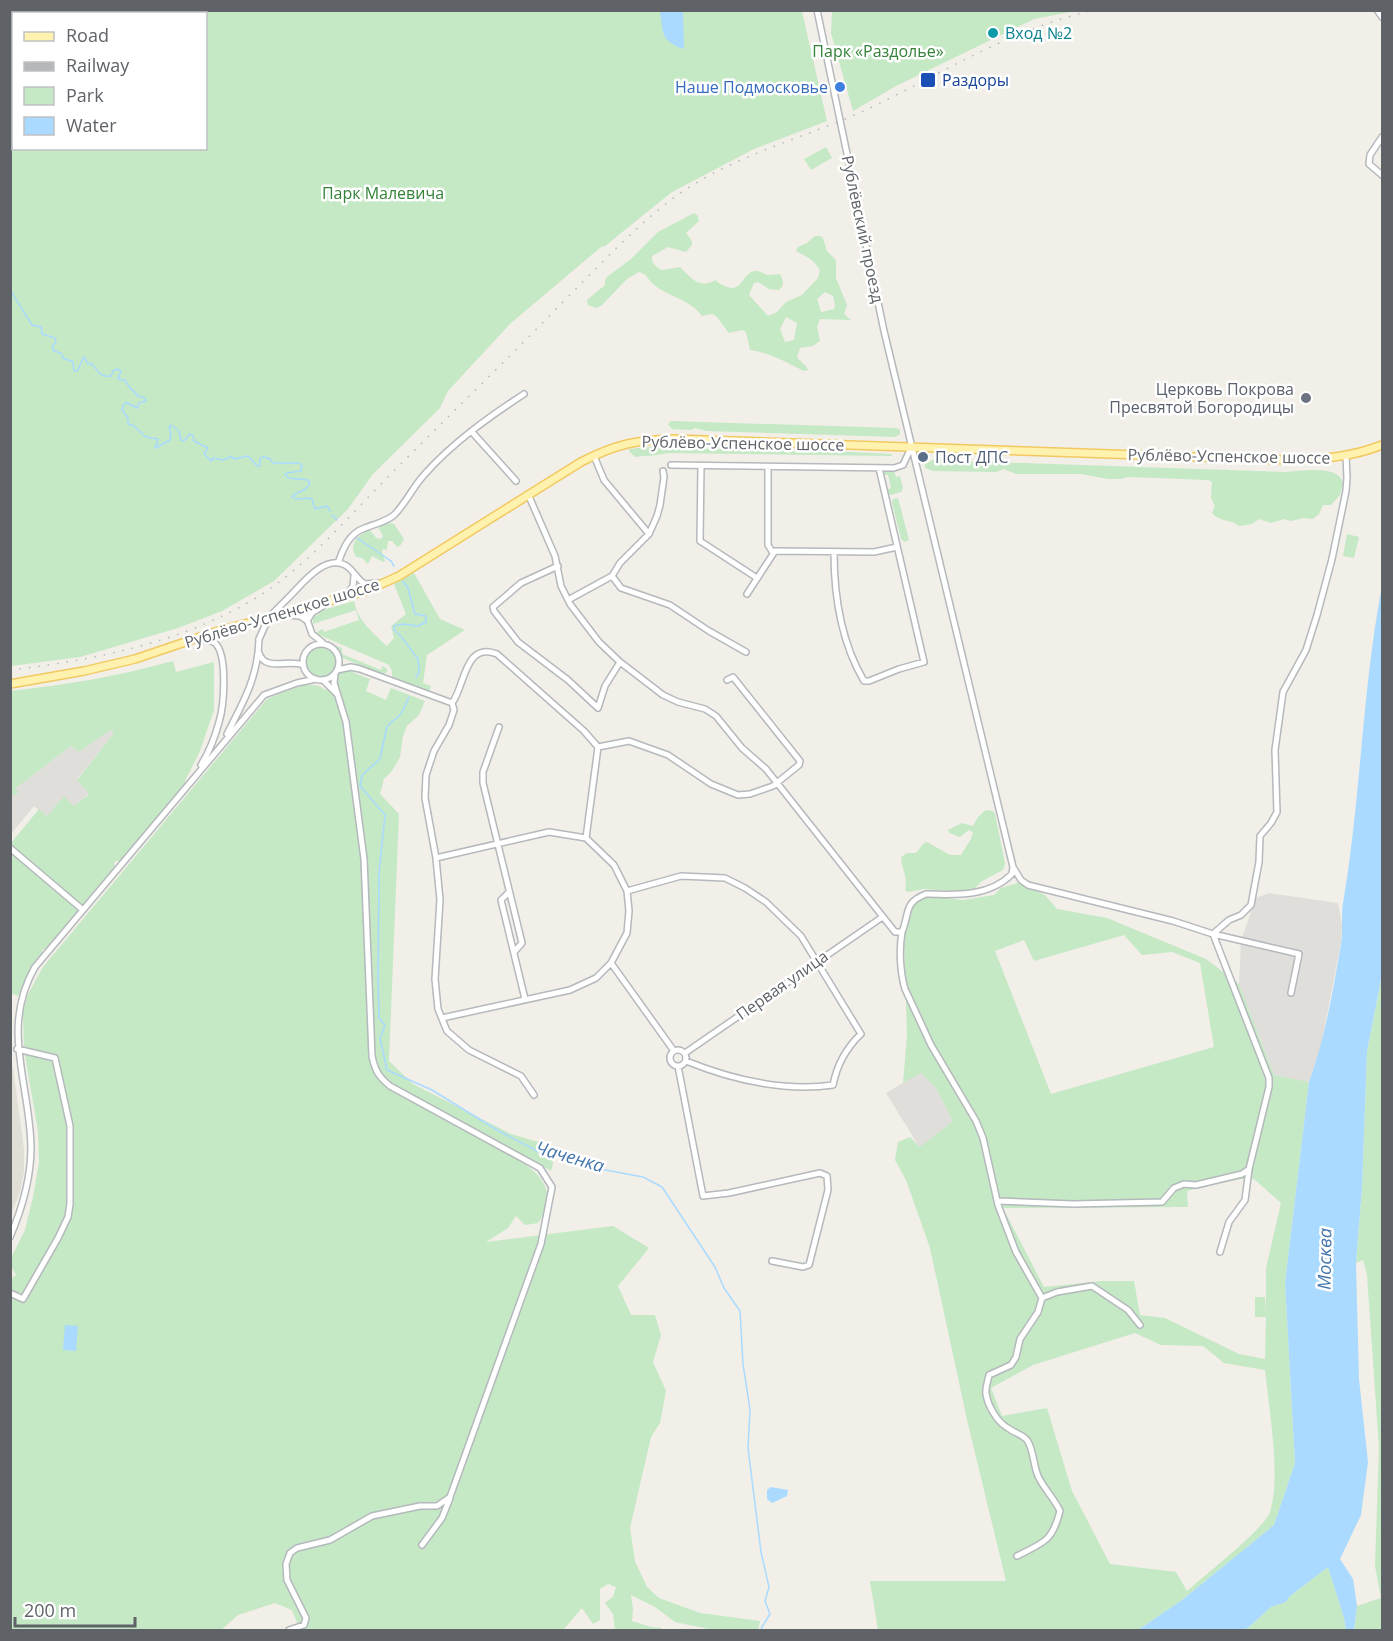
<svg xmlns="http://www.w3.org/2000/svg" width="1393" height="1641" viewBox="0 0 1393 1641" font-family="'Open Sans',sans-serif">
	<rect width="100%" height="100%" fill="#f1efe8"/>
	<path fill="#e0deda" d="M110,730L114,733L77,779L89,793L74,806L47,816L34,806L11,834L10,797L18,793L15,789L71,746L79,752Z
		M1269,893L1338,903L1342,925L1341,942L1320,1051L1309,1082L1274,1075L1239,984L1241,940L1256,898Z
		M921,1072L936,1088L953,1121L920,1148L886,1093Z"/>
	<path fill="#e1ded6" d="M10,1067H13L24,1149V1172L20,1192L11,1214Z"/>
	<path fill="#c5e8c5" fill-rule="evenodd" d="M11,11H802L827,121L754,149L672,192L605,246L601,247L511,323L448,391L440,408L373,474L348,509L274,581L222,611L178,628L80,657L11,666ZM14,14H206V148H14Z
		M832,11V10L1075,11L1034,19L896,86L853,111L831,33Z
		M826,147L832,158L811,170L804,159Z
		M694,213L698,216L699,221L686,233L692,241V245L686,252L668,247L652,256C651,263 656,267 662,270L680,267C691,278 700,290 715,280C744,302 740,271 756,271C761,270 765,276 770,275C774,275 777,274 780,274C783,280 785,285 779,290L769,289L758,282L754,283L749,295L768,316L777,312L786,302L802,295L818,278L820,270C813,259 807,257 796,251L798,247L807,243L815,236H820L823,238L827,251L836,260V278L847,305L844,314L851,320L820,319L817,327L820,341L813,346L800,348L797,357C800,362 806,364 808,370L804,371C785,362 771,353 750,350L746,332L742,330L729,333L716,316L712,314L702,316C690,299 668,297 653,284C647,279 648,274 639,272L627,279L601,306L596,308L588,305L587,300L605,285V280L608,276L631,259L658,232ZM825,292L833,296L835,305L834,309L821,312L817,299ZM786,317L797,323L794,340L785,342L780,329Z
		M671,421L896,428L900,430V434L895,437L706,431L695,428L691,430L672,429L668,424Z
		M646,447L820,452L829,451L891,454L892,456L668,453C657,456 647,455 635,457L629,451V449Z
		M933,460L1285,472C1301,471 1339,464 1343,483L1340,495L1331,505H1323L1319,514L1313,519L1304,518L1291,521L1284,519L1271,523L1259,519L1252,524L1239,526C1231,519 1219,522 1212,513L1215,506L1211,498L1212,482L1208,480L1129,477L1121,479H1108L1081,474H1016L1004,469L996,472L933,471L925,468V464Z
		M883,470L894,471L896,477L900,476L903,488L901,492L891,495L888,494V489L891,488L888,475H884Z
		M898,498L909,540L905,542L901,539L892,502L893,499Z
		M390,523L394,524L404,539L400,546L397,547L392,541H388L387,550L383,549L382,551L385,561L383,562L372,556L368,564L362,558L356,557C348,544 358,536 369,529L376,538L381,539L383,536L379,529L381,525Z
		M1347,534L1359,537L1354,558L1343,556Z
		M414,573L440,619L465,630L427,655L423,683L431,686L429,692L392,678V671L389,665L315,633L323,629L324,632L359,620L356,610L313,624V616L318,615L320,611L354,601C357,620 374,634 387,646L394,638L391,626L406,614L394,584Z
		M331,644L342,648V654L381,670L383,666L387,669V672L382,675L343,658Z
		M305 661a16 16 0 1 1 32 0a16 16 0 1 1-32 0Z
		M173,661L176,672L214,662V710L200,751L185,781L186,785L122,861H116L114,863L115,868L83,906L12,846L11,843L39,809L47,816L64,796L74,806L89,794L77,780L114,733L110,730L79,752L71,746L15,789L19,792L11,797L10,691C66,685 119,676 173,661Z
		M352,669L354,673L370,679L366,691L386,700L391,688L425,701L419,715L407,726L403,736L400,757L392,771L384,779L380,794L399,814L389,1061L413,1084L511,1134L538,1142L536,1147L538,1154L552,1157L553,1164L551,1171L488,1136L485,1142C516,1156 570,1182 538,1223L525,1225L516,1216L508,1228L486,1242L613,1226L649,1248L618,1286L631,1315H655L661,1335L653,1362L666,1391L660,1423L651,1437L630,1528L635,1561L647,1587L659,1598L700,1613L760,1621L758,1630H714L675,1622L655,1607L631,1595L633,1609L632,1621L651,1627L662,1628V1630H615L613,1614L605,1603L613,1597L616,1587L608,1584L600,1589V1620L593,1624L582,1608L563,1630H295L299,1628L292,1610L275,1603L238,1615L221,1630H11L10,1280L16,1275L11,1266L10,1260L25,1230L33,1197L39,1162L38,1131L24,1050L23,1014L27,996L43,967L267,699C282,694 311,676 325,690L335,683L338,671Z
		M986,810L993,811L995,814L1005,863L1003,870L982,881L974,889L967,892L924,889L908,892L905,890C908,875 902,871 901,857L907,853H916L924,843L927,842L950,855H961L971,839L973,832L969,830L960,837L949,833L948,830L962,823L973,826L978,817Z
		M10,850L78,908L79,912L48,949H44L42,951L43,955L26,979L18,996L11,993Z
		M1018,883L1045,895L1057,909L1107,918L1206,959L1239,984L1274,1075L1309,1082L1285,1283L1295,1463L1274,1525L1182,1600L1138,1630H878L870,1581H1006L968,1424L930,1248L906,1180L895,1160L898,1142L910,1137L920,1147L953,1121L936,1088L921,1073L903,1083L907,1035L904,935L911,910L915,902L931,896L963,900L982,897L994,895L1001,888ZM1124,935L1142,955L1172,952L1200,963L1214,1047L1051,1094L995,951L1024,940L1034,961ZM1241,1179H1254L1281,1203L1266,1268V1313L1265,1297H1255V1317H1266L1265,1359L1239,1354L1165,1318L1140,1315L1134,1281H1101L1044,1287L1003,1208L1188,1207L1187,1191ZM1135,1333L1161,1345L1203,1346L1224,1363L1265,1370C1269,1408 1281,1478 1270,1512C1264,1529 1204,1576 1187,1591L1176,1572L1110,1564L1072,1491L1047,1408L1002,1416L991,1388L1033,1365Z
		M1382,975V1630H1354L1357,1606L1381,1598L1375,1566L1379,1448L1367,1275L1363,1260L1356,1263L1362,1188L1367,1051Z
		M1328,1567L1344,1618L1346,1630H1241L1248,1628L1271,1607L1286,1602L1289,1597Z"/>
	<path fill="#aadaff" d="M660,11H683L684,49C661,42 663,32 660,11Z
		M1382,586V975L1367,1051L1362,1188L1356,1263L1359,1379L1368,1462L1361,1515L1340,1559L1353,1579L1357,1606L1354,1630H1346L1344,1618L1328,1567L1289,1597L1286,1602L1271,1607L1248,1628L1241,1630H1138L1182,1600L1274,1525L1295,1463L1285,1283L1309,1082C1325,1038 1333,991 1341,944C1343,931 1341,917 1343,903C1361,798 1362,690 1382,586Z
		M65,1325L78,1326L76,1351L63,1350Z
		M771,1487L788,1490L787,1496L772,1503L767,1499V1490Z"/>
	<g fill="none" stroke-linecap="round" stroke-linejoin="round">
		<path stroke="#aadaff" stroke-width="1.5" d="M10,289C17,302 24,312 32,325L41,327L42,334L55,338L56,342L53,345V350L62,354L63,358L73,362L74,371L78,370L83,358L85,357L87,363L92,364C98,371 101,378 111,376L113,371L117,369L121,371L118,379L125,380C128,388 134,390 138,396L145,398L146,401L139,403L137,408L127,403L124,404L122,410L128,418V424L134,426L146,437L158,439L155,448L170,440L171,434L169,427L171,425L179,431L181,440L184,441L190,434L193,435L194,441L208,448L204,454L211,461L213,458L223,460L232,456L234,459L248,456L257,466H260V459L262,457L269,458L273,463H299L302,465L301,471L287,473L285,475L288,478L308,480L310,483C307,492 297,490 292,497C299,502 305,496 312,499L315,509L327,506L330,511
			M332,515L337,520
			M354,536L391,561L394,566
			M403,581L408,588L415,614L426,616V622L418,626L403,624L394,626V630C404,637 410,650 418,659L419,672L416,677
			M409,697L401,714L387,726L380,759L362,775L360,786L385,815L379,872L378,979L379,1018L385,1025L380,1038L387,1070L432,1090L497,1130L539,1152L569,1158L595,1168L643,1177L662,1187L715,1267L724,1288L740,1311L743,1364L750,1410L748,1448L761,1552L769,1587L765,1601L770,1614L762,1627L761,1630"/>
		<g stroke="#b5b8bc" stroke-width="8">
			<path id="minor" d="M817,10L884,331L1013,867L1021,880L1028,885L1173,921L1213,934L1299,954L1291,993
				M1377,10L1382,17
				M1382,137L1370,155L1369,164L1382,175
				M472,432L516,481
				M594,456L604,480L649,534
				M671,465L894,468L903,465L910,450
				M701,466L700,541L757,578
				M768,467V545L773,553
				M528,494L555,556L561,586L570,604L599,642L620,662L663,695L678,702L705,709L716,716L742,748L766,769L895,932H902C910,913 903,903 926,894C956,895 989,897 1012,874L1013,867
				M834,552C834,595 841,642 864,681H869L899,669L924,662L879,468
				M338,563C343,549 349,533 365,528C374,524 386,522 394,515C406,503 413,487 424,475C452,443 489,417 524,394
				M558,566L521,583L493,607L494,611L518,642L568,680L598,708L605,686L620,662
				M612,576L621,588L670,605L709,631L746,652
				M747,594L775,551L874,552L897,547
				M345,597L353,586L354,576
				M287,599C300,587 323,554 345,565C353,569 357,580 365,584L378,583
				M568,600L612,576L620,563L649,534L657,516L660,505L664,477L663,471
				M303,608L312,634L322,642
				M287,615L300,616L306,620
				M307,621L312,613L326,604
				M197,640C203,640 210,639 215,643C228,655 224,706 219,722C215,737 209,752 201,765
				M303 662a18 18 0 1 1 36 0a18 18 0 1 1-36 0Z
				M259,653C265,672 288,659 303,665
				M337,670L351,667L360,669L452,703L454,710L449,725L434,751L426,775L425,798L436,858L440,900L435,979L438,1009L447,1031L469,1050L521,1076L534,1095
				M323,680L337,694
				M452,703C465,687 464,641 497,654L584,731L598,747L586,838
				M499,727L483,772V783L522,943L514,952
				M227,734C244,701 258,677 259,639
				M598,747L629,741L668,755L711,784L738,795L750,794L773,786L799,765L800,761L733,677L727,680
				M10,848L83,910
				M436,858L549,832L586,838L614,865L627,891L629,911L627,933L611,963L596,978L570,990L442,1018
				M627,891L681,876L725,878L745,888L766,902L801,936L861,1034C846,1048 837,1065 833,1085C782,1092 733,1080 686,1061
				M509,892L501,900L525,999
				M902,932C899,949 900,972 905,989L931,1045L976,1121L983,1138L998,1205L1016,1252L1042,1298L1057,1292L1092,1286L1128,1310L1140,1325
				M611,963L674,1051
				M670 1058a8 8 0 1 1 16 0a8 8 0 1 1-16 0Z
				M685,1053L881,918
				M678,1066L703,1196L729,1193L820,1173L827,1176L828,1190L809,1265L803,1267L772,1261
				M998,1201L1073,1204L1162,1202L1174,1188L1184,1184L1196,1185L1242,1174L1249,1169
				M10,1237C22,1209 31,1178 31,1147C30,1083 0,1028 35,967L264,695L297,683L316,679
				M1220,1252L1229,1222L1245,1200L1249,1169L1269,1087V1078L1213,934L1229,920L1241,915L1251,905L1259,862L1260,836L1271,823L1277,812L1275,750L1283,692L1306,650L1317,615L1332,559L1346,491L1347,478L1346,456
				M10,1293L23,1299L58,1238L68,1217L70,1204V1126L55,1058L17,1049
				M422,1545L442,1518L450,1498
				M1017,1556C1044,1542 1052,1542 1060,1511C1054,1498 1044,1489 1038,1476C1033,1465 1034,1450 1027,1440C1022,1434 1014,1433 1008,1428C997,1422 988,1406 986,1394C985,1388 988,1381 989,1375L1011,1365L1016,1357L1020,1339L1038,1312L1042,1298
				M289,1630L304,1625L306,1618L287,1580L286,1564L290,1553L297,1548L330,1540L372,1516L420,1506H437L450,1497L541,1244L552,1187L540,1168L390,1086C379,1077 375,1071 372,1056L364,859L346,722L334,683L335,673"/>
		</g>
		<g stroke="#f2c960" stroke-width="10">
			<path id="major" d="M10,684L84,671L135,659L215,632L366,591L399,576L581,462C616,444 636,440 675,439L1290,460C1322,459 1352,457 1382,445"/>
		</g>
		<use href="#minor" stroke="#fff" stroke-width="5"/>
		<use href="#major" stroke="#fff2af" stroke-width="7"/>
		<path stroke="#b6b7b8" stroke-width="1.5" stroke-dasharray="1.5 8" stroke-linecap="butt" d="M10,670C95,660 185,642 259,596C307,566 348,517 388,477C445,419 503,364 559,306C593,272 625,237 662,207C722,157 799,141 868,109C943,73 1012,28 1095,10"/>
		<g stroke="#b5b8bc" stroke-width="8" stroke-linecap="butt">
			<path id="minor-bridge" d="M259,639L269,617L287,599"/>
		</g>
		<use href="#minor-bridge" stroke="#fff" stroke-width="5"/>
	</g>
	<circle fill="#0f9aa8" stroke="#fff" stroke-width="2" cx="993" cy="33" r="6"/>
	<rect fill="#1a4fb4" stroke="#fff" stroke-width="2" x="920" y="72" width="16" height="16" rx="3"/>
	<circle fill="#3f7fe0" stroke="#fff" stroke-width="2" cx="840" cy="87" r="6"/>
	<circle fill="#6b7280" stroke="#fff" stroke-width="2" cx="1306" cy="398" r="6"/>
	<circle fill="#5c6f8a" stroke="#fff" stroke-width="2" cx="923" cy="457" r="6"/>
	<g text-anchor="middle" stroke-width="5" stroke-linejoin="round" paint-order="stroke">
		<g font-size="16" fill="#0d838f" stroke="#fff" text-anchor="start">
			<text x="1005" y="39">Вход №2</text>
		</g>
		<g font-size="16" fill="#348238" stroke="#fff">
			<text x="878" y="57">Парк «Раздолье»</text>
			<text x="383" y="199">Парк Малевича</text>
		</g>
		<g font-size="16" fill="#164399" stroke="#fff" text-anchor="start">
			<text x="942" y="86">Раздоры</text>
		</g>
		<g font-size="16" fill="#366cbe" stroke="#fff" text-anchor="end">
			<text x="828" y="93">Наше Подмосковье</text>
		</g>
		<g font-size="16" fill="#5f6368" stroke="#fff">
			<text transform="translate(863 229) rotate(78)" y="6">Рублёвский проезд</text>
			<text transform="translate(743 443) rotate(1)" y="6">Рублёво-Успенское шоссе</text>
			<text transform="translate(1229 456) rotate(1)" y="6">Рублёво-Успенское шоссе</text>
			<text transform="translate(282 613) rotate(-17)" y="6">Рублёво-Успенское шоссе</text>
			<text transform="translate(782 985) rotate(-35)" y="6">Первая улица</text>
		</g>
		<g font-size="16" fill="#5b616d" stroke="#fff" text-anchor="end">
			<text x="1294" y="395">Церковь Покрова<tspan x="1294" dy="18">Пресвятой Богородицы</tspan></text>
		</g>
		<g font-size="16" fill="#4e5e75" stroke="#fff" text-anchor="start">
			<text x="935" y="463">Пост ДПС</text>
		</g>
		<g font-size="18" font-style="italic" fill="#4174aa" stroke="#fff">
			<text transform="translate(570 1157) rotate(16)" y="6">Чаченка</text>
			<text transform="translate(1325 1259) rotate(-89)" y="6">Москва</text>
		</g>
	</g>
	<rect width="1393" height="1641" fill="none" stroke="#5f6368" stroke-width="24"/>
	<rect x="12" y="12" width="195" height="138" fill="#ffffff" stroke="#bfc1c3" stroke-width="1.5"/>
	<rect x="24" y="32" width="30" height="9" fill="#fff2af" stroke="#bfc1c3" stroke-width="1.5"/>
	<text x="66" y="42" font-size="18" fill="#5f6368">Road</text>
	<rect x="24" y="62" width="30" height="9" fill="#b6b7b8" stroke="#bfc1c3" stroke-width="1.5"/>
	<text x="66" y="72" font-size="18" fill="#5f6368">Railway</text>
	<rect x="24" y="87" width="30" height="18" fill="#c5e8c5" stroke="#bfc1c3" stroke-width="1.5"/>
	<text x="66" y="102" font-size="18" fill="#5f6368">Park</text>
	<rect x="24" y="117" width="30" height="18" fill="#aadaff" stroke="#bfc1c3" stroke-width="1.5"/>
	<text x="66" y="132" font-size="18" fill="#5f6368">Water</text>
	<path d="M15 1617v9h120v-9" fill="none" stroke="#5f6368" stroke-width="3"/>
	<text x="24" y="1617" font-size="18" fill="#5f6368" stroke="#ffffff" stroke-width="4.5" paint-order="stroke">200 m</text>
</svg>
